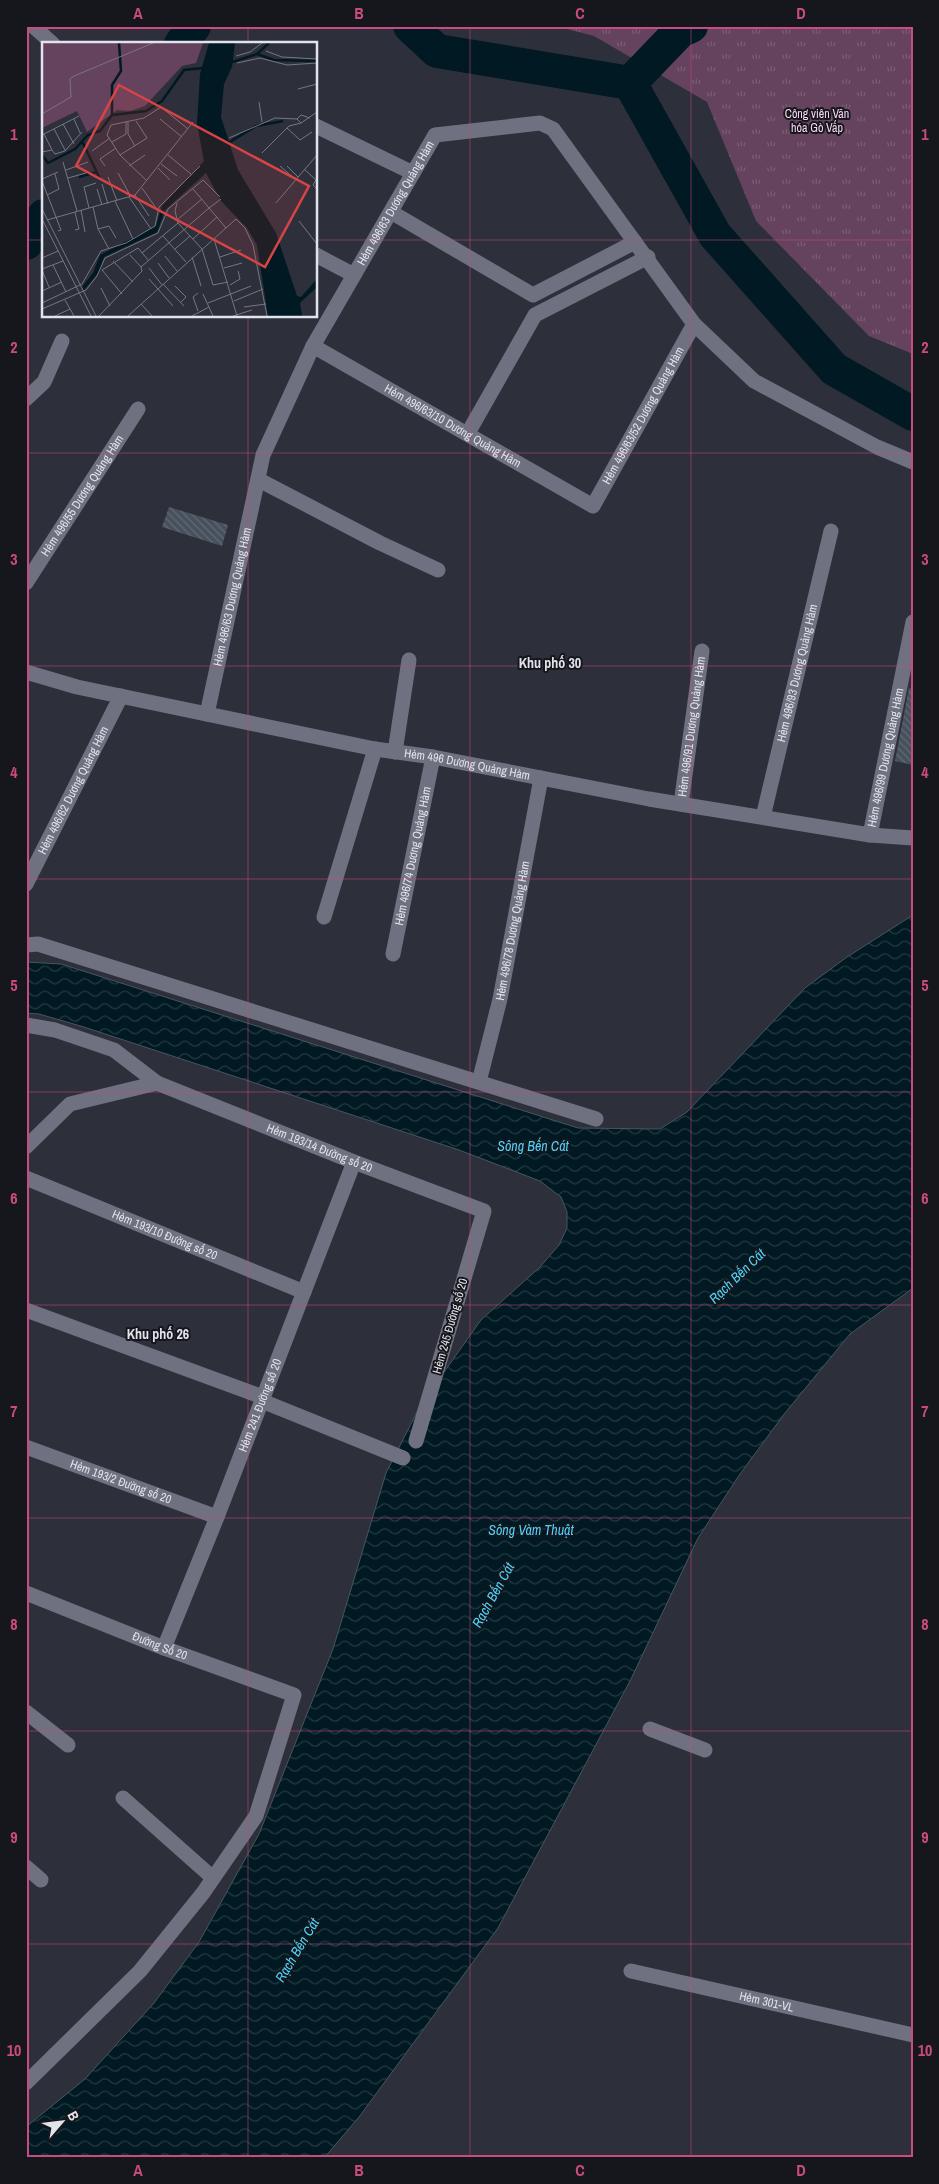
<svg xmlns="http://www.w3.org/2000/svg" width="939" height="2184" viewBox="0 0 939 2184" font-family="'Archivo Narrow',sans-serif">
	<defs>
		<pattern id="grass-tufts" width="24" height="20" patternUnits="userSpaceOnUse" patternTransform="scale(1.25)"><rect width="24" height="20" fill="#65425e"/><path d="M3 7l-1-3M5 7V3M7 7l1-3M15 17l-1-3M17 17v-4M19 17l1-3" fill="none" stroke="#7b5d75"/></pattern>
		<pattern id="water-waves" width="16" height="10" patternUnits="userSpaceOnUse" patternTransform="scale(1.25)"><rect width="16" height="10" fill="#001922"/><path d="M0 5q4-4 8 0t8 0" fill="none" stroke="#253a42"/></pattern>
		<pattern id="building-back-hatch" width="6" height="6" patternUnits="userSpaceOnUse" patternTransform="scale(1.25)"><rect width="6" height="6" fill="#47515d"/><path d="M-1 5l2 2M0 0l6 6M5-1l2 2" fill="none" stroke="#616a74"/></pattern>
	</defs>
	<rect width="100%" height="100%" fill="#2d2f3b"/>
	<path fill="url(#grass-tufts)" d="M556,26H913V354L869,336L756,221L707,102L594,36Z"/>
	<path fill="url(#water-waves)" stroke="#44565e" d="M913,915V1288L850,1334L785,1413L740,1474L698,1538L631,1679L498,1928L359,2117L324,2158H26V2127L85,2079L154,2003L199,1942L259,1834L333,1649L386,1473L420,1406L481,1320L540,1267L559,1245L567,1228V1212L561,1197L540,1181L459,1150L84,1027L39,1014L26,1013V962L61,964L578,1128L660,1129L687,1112L805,988L847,957Z"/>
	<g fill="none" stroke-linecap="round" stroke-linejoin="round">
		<path stroke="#001922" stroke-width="34" d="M410,26L437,51L630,83
			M691,26L680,31L630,83L715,235L834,369L913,414
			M181,44L194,26
			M26,243L44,216"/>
	</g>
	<path fill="url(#building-back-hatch)" d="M169,507L228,525L222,546L162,527Z
		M909,688L913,689V765L895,761Z"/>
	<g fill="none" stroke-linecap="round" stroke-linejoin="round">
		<g stroke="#6f7180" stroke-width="15">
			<path d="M33,26L53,44"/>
			<path d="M316,126L413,173"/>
			<path d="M391,212L533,295L635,242"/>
			<path d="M316,255L354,275"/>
			<path id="s1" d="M313,346L593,506L694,324"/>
			<path d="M26,399L44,382L62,341"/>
			<path d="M468,433L535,315L648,257"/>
			<path d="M259,480L380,543L438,570"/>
			<path id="s2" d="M26,583L138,409"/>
			<path id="s3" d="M26,672L77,687L375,749L433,757L649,799L870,835L913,838"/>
			<path id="s4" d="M207,714L263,455L313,346L435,135L540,123L553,129L694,324L754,381L877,447L913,462"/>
			<path d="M395,752L409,660"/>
			<path id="s5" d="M681,804L702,651"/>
			<path id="s6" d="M763,817L831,531"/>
			<path id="s7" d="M870,835L913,622"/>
			<path id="s8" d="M26,884L121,696"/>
			<path d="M324,917L375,749"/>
			<path d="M26,945L38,944L596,1119"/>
			<path id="s9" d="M393,954L433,757"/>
			<path id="s10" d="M26,1025L55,1030L114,1050L157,1083L354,1162L484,1211L416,1441"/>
			<path id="s11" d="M479,1082L500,999L541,778"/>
			<path d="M26,1147L70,1104L157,1083"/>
			<path id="s12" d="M26,1178L304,1292"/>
			<path d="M26,1310L263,1397"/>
			<path d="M262,1401L403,1458"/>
			<path id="s13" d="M26,1447L217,1517"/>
			<path id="s14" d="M26,1593L164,1648L294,1695L256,1816L203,1893L140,1971L26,2083"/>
			<path id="s15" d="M164,1648L217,1517L354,1162"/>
			<path d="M26,1712L68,1745"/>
			<path d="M650,1729L705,1750"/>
			<path d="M123,1798L213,1878"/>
			<path d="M26,1867L41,1880"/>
			<path id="s16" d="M631,1971L913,2035"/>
		</g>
	</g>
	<path fill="none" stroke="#ca4b7f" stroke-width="1" stroke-opacity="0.55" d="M248,26V44M470,26V2158M691,26V2158M26,240H44M316,240H913M248,316V2158M26,453H913M26,666H913M26,879H913M26,1092H913M26,1305H913M26,1518H913M26,1731H913M26,1944H913"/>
	<g text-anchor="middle" stroke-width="4" stroke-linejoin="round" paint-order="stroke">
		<g font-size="12" fill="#f9d6f1" stroke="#16171d">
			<text x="817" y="118">Công viên Văn<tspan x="817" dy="14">hóa Gò Vấp</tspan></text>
		</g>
		<g font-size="12" fill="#e2e3eb" stroke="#16171d">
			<text dy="4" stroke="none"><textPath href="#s4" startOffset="550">Hẻm 496/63 Dương Quảng Hàm</textPath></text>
			<text dy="4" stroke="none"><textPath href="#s1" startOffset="426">Hẻm 496/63/52 Dương Quảng Hàm</textPath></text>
			<text dy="4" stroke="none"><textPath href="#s1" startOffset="161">Hẻm 496/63/10 Dương Quảng Hàm</textPath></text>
			<text dy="4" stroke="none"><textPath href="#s2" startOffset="104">Hẻm 496/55 Dương Quảng Hàm</textPath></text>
			<text dy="4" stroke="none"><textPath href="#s4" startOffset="120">Hẻm 496/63 Dương Quảng Hàm</textPath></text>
			<text dy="4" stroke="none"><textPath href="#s6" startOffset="148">Hẻm 496/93 Dương Quảng Hàm</textPath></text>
			<text dy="4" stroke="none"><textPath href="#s5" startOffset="78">Hẻm 496/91 Dương Quảng Hàm</textPath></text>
			<text dy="4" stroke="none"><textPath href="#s7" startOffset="79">Hẻm 496/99 Dương Quảng Hàm</textPath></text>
			<text dy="4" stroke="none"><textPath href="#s3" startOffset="451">Hẻm 496 Dương Quảng Hàm</textPath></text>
			<text dy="4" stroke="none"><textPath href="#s8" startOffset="105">Hẻm 496/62 Dương Quảng Hàm</textPath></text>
			<text dy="4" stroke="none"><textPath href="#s9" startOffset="100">Hẻm 496/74 Dương Quảng Hàm</textPath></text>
			<text dy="4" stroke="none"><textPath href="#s11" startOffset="155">Hẻm 496/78 Dương Quảng Hàm</textPath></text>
			<text dy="4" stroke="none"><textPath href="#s10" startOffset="321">Hẻm 193/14 Đường số 20</textPath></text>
			<text dy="4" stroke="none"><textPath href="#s12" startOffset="150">Hẻm 193/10 Đường số 20</textPath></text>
			<text transform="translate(450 1326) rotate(-74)" y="4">Hẻm 245 Đường số 20</text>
			<text dy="4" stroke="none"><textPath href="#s15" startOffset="261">Hẻm 241 Đường số 20</textPath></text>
			<text dy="4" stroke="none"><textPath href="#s13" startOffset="101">Hẻm 193/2 Đường số 20</textPath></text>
			<text dy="4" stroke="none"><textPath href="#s14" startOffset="144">Đường Số 20</textPath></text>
			<text dy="4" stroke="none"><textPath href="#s16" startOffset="139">Hẻm 301-VL</textPath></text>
		</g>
		<g font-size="14" font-weight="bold" fill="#e2e3eb" stroke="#16171d">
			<text x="550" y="668">Khu phố 30</text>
			<text x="158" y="1339">Khu phố 26</text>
		</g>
		<g font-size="14" font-style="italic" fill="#4cd4fe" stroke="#16171d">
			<text x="533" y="1151">Sông Bến Cát</text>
			<text transform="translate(737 1276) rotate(-44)" y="5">Rạch Bến Cát</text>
			<text x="531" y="1535">Sông Vàm Thuật</text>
			<text transform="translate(493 1595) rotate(-61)" y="5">Rạch Bến Cát</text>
			<text transform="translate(297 1950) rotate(-59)" y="5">Rạch Bến Cát</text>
		</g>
	</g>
	<g transform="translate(42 42)">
		<rect width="275" height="275" fill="#2d2f3b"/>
		<path d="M0,1H161L154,21L140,24L103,64L88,69L75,68L45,90L35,69L0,86Z" fill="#65425e"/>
		<path d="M167,1H193L190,25L182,42L179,75L196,128L234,191L255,254L259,255L275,237V245L258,261L260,274H226L215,203L205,186L179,159L164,131L123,168L115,190L62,215L56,231L42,248L40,245L51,231L58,213L114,184L120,164L162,119L155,82L158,32Z" fill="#001922"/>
		<path fill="none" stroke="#001922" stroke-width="2.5" d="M77,1L79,29L70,43V73L104,69L120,59L142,28L161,26M215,12L232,18L275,19M187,21L215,12L227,1M40,99L58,137M183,103L214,84L241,79M0,113L6,121L33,107L46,93L58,89L70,73M37,135L54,130"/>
		<path fill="none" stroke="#757781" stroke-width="1" d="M224,9L240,15L275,17M194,14L208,10L220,1M195,21L218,16L245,23L275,21M256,47L275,42M217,60L220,80M0,72L29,55L28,37L32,34L111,1M32,77L38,91M118,77L140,95M255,77L259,73L268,76M86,80V92L93,104M21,82L32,102M245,86L258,98L270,90M12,87L23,108M2,92L10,108M0,93L37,74M187,96L233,76L255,77L259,81M70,100L84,92V80M50,109L68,96M0,110L10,108L13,112L23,109L40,90M220,111L247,84L259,81L275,70M78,113L105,96L94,79M126,113L150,133M21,120L35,169M119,122L135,134M63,124L58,117L74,106M87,124L103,113M238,124L254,138M245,124L256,135M116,126L128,138M262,127L274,138L271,143L275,147M24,128L46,120M76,131L89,155M66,135L75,159M26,136L44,131M0,137L16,130M0,139L19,188L16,189M105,139L78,113L65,93L69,83L102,76L119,65L146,87M60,142L66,162M100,146L114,166M55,147L60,163M151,147L184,186M5,153L17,147L13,132M93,153L107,174M87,155L109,187M73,159L91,197M135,161L133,169L136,181L160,207L171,243L186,240M234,161L275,113M51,165L56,187L67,207M47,166L42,145L54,141M167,166L179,157M0,167L54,274M39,168L43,190M0,177L49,274M5,178L93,153L151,80M135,178L160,157M257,179L275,202M56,187L67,184L74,196M33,188L37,187L33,170M121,194L144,220M151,197L175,175M172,197L195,274M133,207L148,194M100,211L136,181M88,213L99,225M123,214L135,229M150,215L159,244M178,215L199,208M0,216L16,209M71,219L91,240M116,221L127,236M11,223L24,250M107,226L120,243M182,226L200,221M0,227L21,219M0,228L7,245M60,228L96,206L107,219M60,228L80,252M107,237L131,264M121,242L142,264M188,243L198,237L196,229M133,244L144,255L139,260M59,246L68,264M0,249L20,240M156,251L151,255L156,269M161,252L171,274M23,258L32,274M192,259L221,247M0,261L40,242L59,209L84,201L113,184L117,165L158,124M166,261L209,244M99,262L110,274M202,265L224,262M0,267L44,248L55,234L63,216L116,191L126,167L161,138L178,155M13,274L28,267M57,274L100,229L99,225L167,166M86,274L194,177L203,186L211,203L225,274M150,274L167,265M191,274L210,268"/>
		<path fill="#d84445" fill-opacity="0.15" stroke="#d84445" stroke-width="2.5" d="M77,43L267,144L223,225L34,124Z"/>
		<rect width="275" height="275" fill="none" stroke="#e2e3eb" stroke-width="2.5"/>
	</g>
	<rect width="939" height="2184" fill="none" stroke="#16171d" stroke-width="55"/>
	<g transform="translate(62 2122) rotate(62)" stroke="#16171d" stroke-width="4" paint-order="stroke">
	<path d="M0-4L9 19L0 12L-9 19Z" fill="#e2e3eb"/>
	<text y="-8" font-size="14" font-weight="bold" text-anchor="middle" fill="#e2e3eb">B</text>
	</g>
	<rect x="28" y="28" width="884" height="2128" fill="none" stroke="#ca4b7f" stroke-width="2"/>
	<g font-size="16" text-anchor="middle" font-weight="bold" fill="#ca4b7f">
		<text x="138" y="19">A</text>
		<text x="359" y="19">B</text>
		<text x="580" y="19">C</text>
		<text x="801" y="19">D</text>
		<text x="14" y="140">1</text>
		<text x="925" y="140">1</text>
		<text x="14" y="353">2</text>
		<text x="925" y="353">2</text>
		<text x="14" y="565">3</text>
		<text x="925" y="565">3</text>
		<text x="14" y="778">4</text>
		<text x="925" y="778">4</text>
		<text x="14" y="991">5</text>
		<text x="925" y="991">5</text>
		<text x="14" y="1204">6</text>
		<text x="925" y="1204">6</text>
		<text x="14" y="1417">7</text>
		<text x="925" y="1417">7</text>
		<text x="14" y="1630">8</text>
		<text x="925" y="1630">8</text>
		<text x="14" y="1843">9</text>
		<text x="925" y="1843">9</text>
		<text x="14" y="2056">10</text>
		<text x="925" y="2056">10</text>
		<text x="138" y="2176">A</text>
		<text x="359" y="2176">B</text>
		<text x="580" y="2176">C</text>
		<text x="801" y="2176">D</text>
	</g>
</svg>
